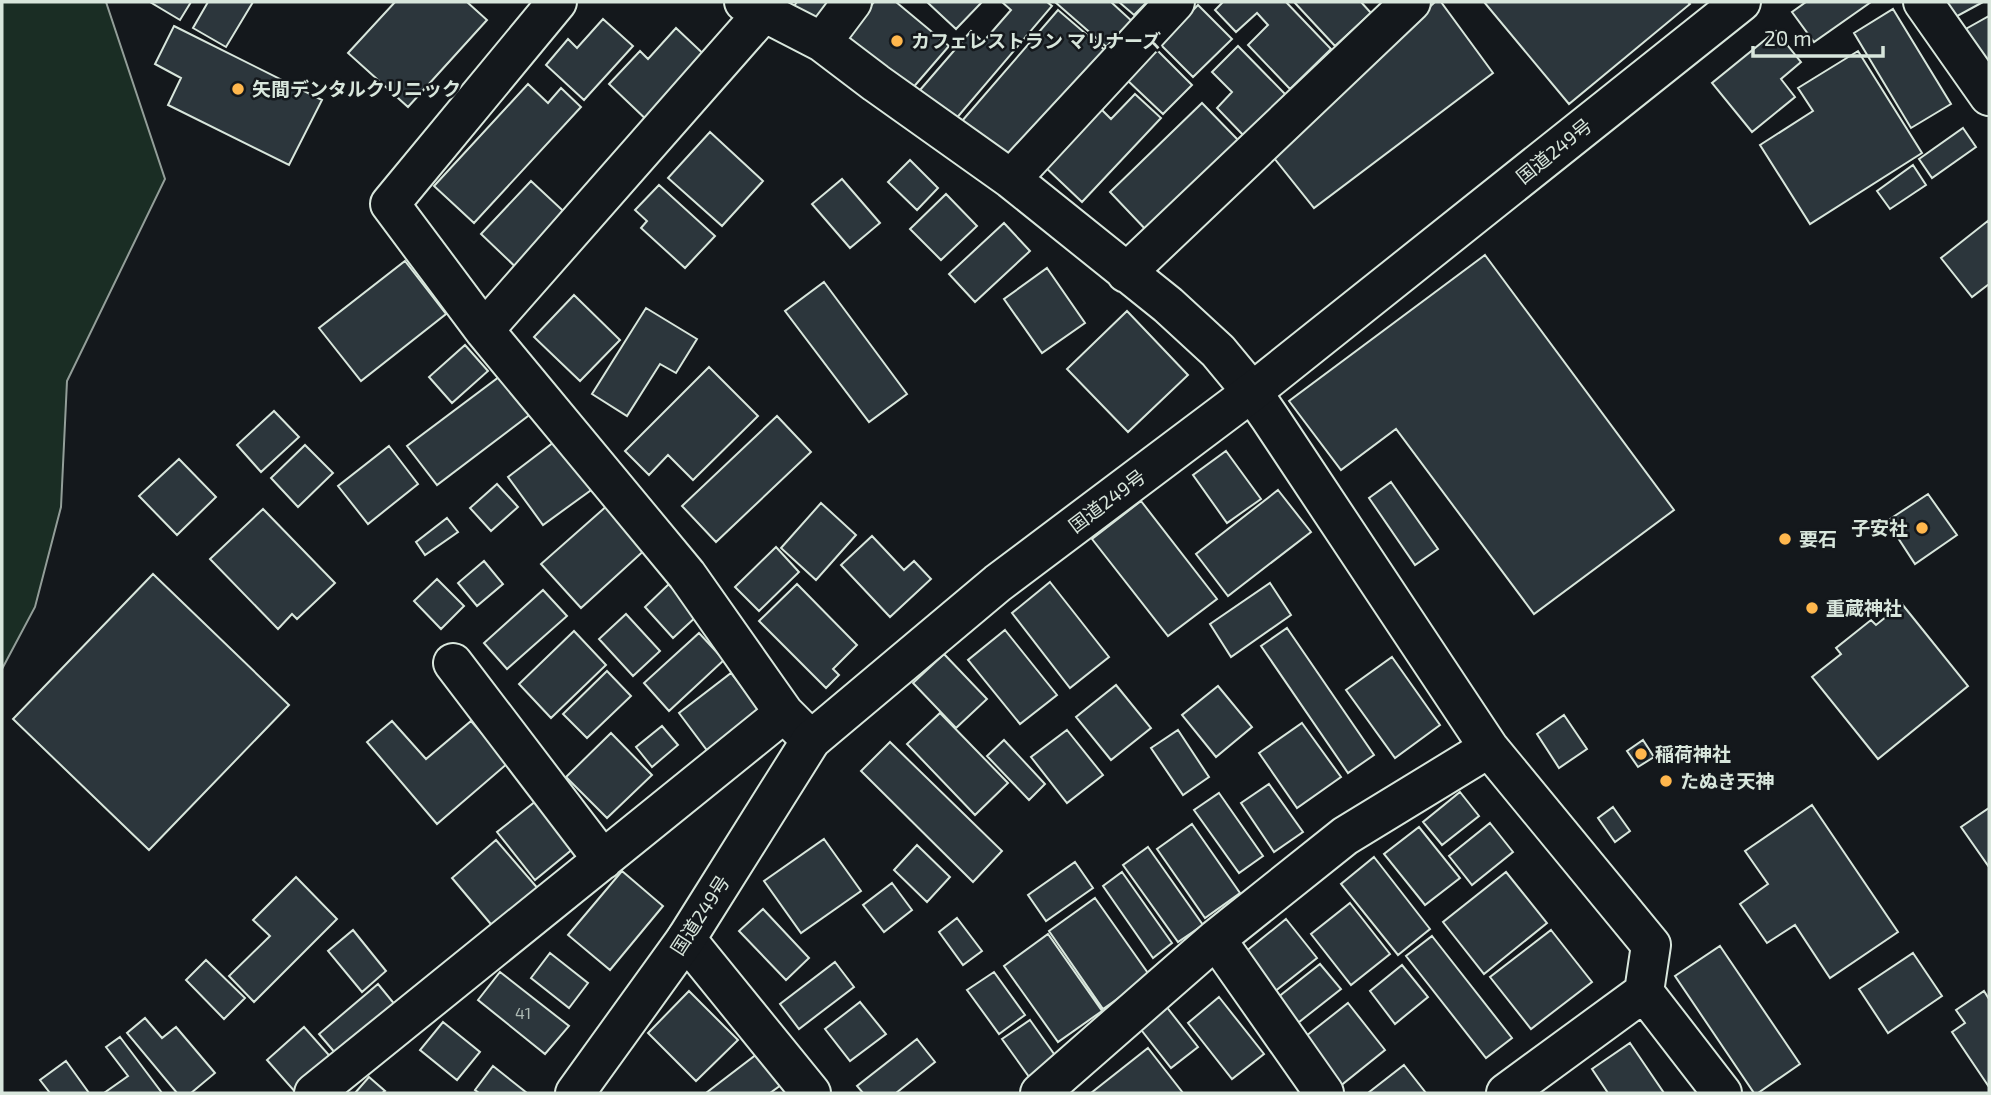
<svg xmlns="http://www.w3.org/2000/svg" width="1991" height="1095" viewBox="0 0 1991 1095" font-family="'Exo 2','Noto Sans JP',sans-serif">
	<rect width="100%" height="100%" fill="#14181c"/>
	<path fill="#1a2d24" stroke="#939e99" stroke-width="2" d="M2,2H106L165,179L67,381L61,507L35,607L2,669Z"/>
	<path fill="#2c363c" stroke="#d8e6dc" stroke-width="2" d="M150,2H191L180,20Z
		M208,2H253L226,47L193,28Z
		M395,2H467L487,20L408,107L348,53Z
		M797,2H837L818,29L791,10Z
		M874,2H896L949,46L911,90L846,35Z
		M927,2H982L956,29Z
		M1002,2H1047L1052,6L955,120L920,90L971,31L983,42L1011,10Z
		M1055,2H1111L1134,23L1110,50Z
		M1119,2H1147L1134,15Z
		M1223,2H1286L1331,49L1290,89L1248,45L1268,25L1257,13L1236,32L1215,10Z
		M1294,2H1361L1371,13L1335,46Z
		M1435,2H1441L1493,73L1314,208L1270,153Z
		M1484,2H1688L1690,4L1569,104Z
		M1806,2H1871L1814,42L1792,12Z
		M1925,2H1983L1939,26Z
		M1198,5L1232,39L1193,77L1160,44Z
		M1893,9L1951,104L1911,128L1854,33Z
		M1058,10L1106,51L1010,162L962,121Z
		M1989,16V87L1955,35Z
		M603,19L633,46L584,100L546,65L568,39L577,48Z
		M174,26L322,100L289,165L168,105L181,78L155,64Z
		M676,28L712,62L652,125L609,84L640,51L648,59Z
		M1776,31L1801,62L1781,79L1795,97L1752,132L1712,83Z
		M1238,46L1286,95L1244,136L1217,108L1232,92L1212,72Z
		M1156,49L1192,85L1163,114L1126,79Z
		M1858,51L1922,153L1810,224L1760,145L1813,111L1798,88Z
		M528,84L548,103L561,88L581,107L474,223L434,186Z
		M1135,94L1161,118L1082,202L1043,165L1098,106L1111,119Z
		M1202,103L1240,142L1148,232L1110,192Z
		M1963,128L1976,147L1932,178L1919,159Z
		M710,132L763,181L722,226L668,178Z
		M910,160L938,188L917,210L888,182Z
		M1913,165L1926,185L1890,209L1877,191Z
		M842,179L880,223L850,248L812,204Z
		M531,181L574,221L524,275L481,234Z
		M659,185L715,236L685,268L641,228L647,221L635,210Z
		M946,194L977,226L941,260L910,229Z
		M1989,220V284L1972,297L1941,258Z
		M1004,223L1030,251L975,302L949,274Z
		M1485,255L1674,510L1534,614L1396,429L1341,470L1289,401Z
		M405,261L446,314L361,381L319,328Z
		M1047,268L1085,323L1042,353L1004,299Z
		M824,282L907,394L869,422L785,311Z
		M574,295L620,340L580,381L534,337Z
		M646,308L697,339L676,373L660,364L627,416L592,394Z
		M1127,311L1188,375L1128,432L1067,369Z
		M465,345L488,371L452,403L429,377Z
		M709,367L758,416L693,480L668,455L649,475L625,451Z
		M503,374L532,413L437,485L407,446Z
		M274,411L299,437L261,472L237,445Z
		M777,416L811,452L716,542L682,506Z
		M558,439L594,488L543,525L508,477Z
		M305,445L333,473L298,507L271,478Z
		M389,446L418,484L368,524L338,486Z
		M1226,451L1261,499L1227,523L1193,475Z
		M179,459L216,497L177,535L139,496Z
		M1391,482L1438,549L1415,565L1369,498Z
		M497,484L518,507L491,531L470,508Z
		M1278,490L1311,532L1228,596L1196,554Z
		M1928,494L1957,535L1915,564L1887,521Z
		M1141,501L1217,599L1168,636L1092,539Z
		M821,503L856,535L816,580L781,548Z
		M609,504L648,547L581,608L541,564Z
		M263,509L335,583L297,619L292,614L278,629L210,559Z
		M447,518L458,532L425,555L416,542Z
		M872,536L904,570L914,561L931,579L890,617L841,565Z
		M776,547L799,572L759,611L735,587Z
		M484,561L503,584L477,606L458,583Z
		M153,574L289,705L149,850L13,719Z
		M437,579L464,606L441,629L414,601Z
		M1050,582L1109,657L1070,688L1012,613Z
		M1270,583L1291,615L1231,657L1210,624Z
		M669,584L698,615L673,638L645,607Z
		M797,584L857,645L833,669L839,675L826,688L759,621Z
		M543,590L567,616L507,669L484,643Z
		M1902,604L1968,686L1878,759L1812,677L1841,654L1836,648L1871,620L1876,625Z
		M626,614L660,651L633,676L599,639Z
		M1287,628L1374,755L1348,773L1261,646Z
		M1005,630L1057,695L1020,724L968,660Z
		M574,631L606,665L551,718L519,684Z
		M699,633L724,660L669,711L644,683Z
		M944,654L987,699L956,728L913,683Z
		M1392,657L1440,725L1395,758L1346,690Z
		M607,671L631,696L587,738L563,714Z
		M731,673L768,721L715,761L679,713Z
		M1116,685L1151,728L1111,760L1076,717Z
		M1218,686L1252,727L1216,757L1182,715Z
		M940,713L1008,783L975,815L907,744Z
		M1564,715L1587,749L1559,768L1537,734Z
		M392,721L426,759L471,721L508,763L437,824L367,742Z
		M1302,723L1341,777L1297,808L1259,753Z
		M662,726L678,745L652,767L636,747Z
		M1067,730L1103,775L1067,803L1031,757Z
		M1178,730L1209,777L1183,795L1151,748Z
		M611,733L652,775L607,818L566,777Z
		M1004,740L1045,784L1029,800L987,756Z
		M1643,740L1654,757L1638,767L1627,751Z
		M890,742L1002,851L973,882L861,771Z
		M1269,784L1303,832L1274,852L1241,803Z
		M1460,792L1479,816L1442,845L1423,822Z
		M1219,793L1263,856L1239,873L1194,810Z
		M541,797L580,843L535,880L497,832Z
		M1812,805L1898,932L1830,978L1795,925L1767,943L1740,904L1768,884L1745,851Z
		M1613,807L1630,831L1615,842L1598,818Z
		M1989,808V867L1961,827Z
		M1490,823L1513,852L1472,885L1449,856Z
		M1192,824L1240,893L1205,918L1157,849Z
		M1419,827L1460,878L1425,905L1384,854Z
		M824,839L861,891L801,933L764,881Z
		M496,840L540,891L495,929L452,878Z
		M917,845L950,877L927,902L894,870Z
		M1148,847L1203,925L1178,942L1123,865Z
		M1374,857L1430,929L1398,955L1341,884Z
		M1075,862L1093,888L1046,921L1028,895Z
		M622,871L663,906L610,970L568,935Z
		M1122,872L1172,943L1153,958L1103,886Z
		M1506,872L1547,923L1484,974L1443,922Z
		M296,877L337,919L254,1002L229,976L270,936L253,920Z
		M892,883L912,910L884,932L863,905Z
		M1095,898L1150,976L1103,1009L1049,931Z
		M1350,903L1390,954L1351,985L1311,934Z
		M763,909L809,958L786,980L739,931Z
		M957,918L982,951L963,965L939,932Z
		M1286,919L1317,958L1269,996L1239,957Z
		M353,930L386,971L362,992L328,951Z
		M1551,930L1592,982L1531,1029L1490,977Z
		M1048,934L1102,1011L1058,1042L1004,966Z
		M1432,936L1512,1038L1486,1058L1406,956Z
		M1720,946L1800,1064L1758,1093H1754L1675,976Z
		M550,953L588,983L569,1008L531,978Z
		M1913,953L1942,996L1888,1033L1859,989Z
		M206,960L245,998L224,1019L186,980Z
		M835,962L854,987L799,1029L780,1004Z
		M1320,964L1341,989L1289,1030L1268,1005Z
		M1402,965L1428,997L1395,1024L1370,991Z
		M500,972L569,1026L545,1054L478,1000Z
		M994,972L1025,1015L999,1034L967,990Z
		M378,984L401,1012L342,1061L319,1034Z
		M689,991L738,1040L696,1081L648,1033Z
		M1984,991L1989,999V1087L1952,1032L1965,1023L1956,1010Z
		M1219,997L1264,1054L1232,1079L1188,1023Z
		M1162,1001L1198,1047L1171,1068L1135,1022Z
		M860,1002L886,1034L850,1061L825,1029Z
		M1348,1003L1385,1050L1334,1091L1296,1044Z
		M145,1018L162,1038L176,1027L215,1073L191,1093H177L127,1033Z
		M1030,1020L1059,1061L1032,1081L1002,1039Z
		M443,1022L480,1052L457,1080L420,1050Z
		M304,1027L336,1063L296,1093L267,1060Z
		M120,1037L162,1093H104L128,1076L106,1047Z
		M917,1039L935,1062L896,1093H863L857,1086Z
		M1630,1043L1664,1093H1608L1592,1069Z
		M1148,1048L1183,1093H1091Z
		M757,1054L781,1085L770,1093H706Z
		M66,1061L89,1093H50L40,1080Z
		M1404,1065L1426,1093H1368Z
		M493,1066L527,1093H479L475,1090Z
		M369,1077L385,1091L382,1093H355Z"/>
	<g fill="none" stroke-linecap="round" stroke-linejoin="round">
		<g stroke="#d8e6dc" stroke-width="42">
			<path id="street" d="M557,2L390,204L484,330L687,575L784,713L811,740
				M744,2L822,42L876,83L1011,179L1168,305L1218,351L1252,392L1270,418L1489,748L1651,945L1644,992L1722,1093
				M1923,2L1989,96
				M822,42L852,2
				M1011,179L1175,2
				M1126,273L1411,2
				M484,330L763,13
				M453,663L603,860
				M686,939L811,1093
				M1216,939L1324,1093
				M314,1093L784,713
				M1040,1093L1216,939L1345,836L1489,748
				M1506,1093L1644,992"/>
		</g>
		<g stroke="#d8e6dc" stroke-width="42">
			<path id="highway" d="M575,1093L686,939L811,740L998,583L1252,392L1741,2"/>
		</g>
		<use href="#street" stroke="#14181c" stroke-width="38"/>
		<use href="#highway" stroke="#14181c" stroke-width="38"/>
	</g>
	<g fill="#ffb74d" stroke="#14181c" stroke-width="2.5">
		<circle cx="897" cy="41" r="7"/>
		<circle cx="238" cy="89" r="7"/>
		<circle cx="1922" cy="528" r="7"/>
		<circle cx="1785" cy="539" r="7"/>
		<circle cx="1812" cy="608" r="7"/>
		<circle cx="1641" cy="754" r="7"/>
		<circle cx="1666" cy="781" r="7"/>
	</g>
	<g text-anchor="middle" stroke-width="5" stroke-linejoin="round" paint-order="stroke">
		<g font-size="16" fill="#adbab4">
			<text x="523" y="1019">41</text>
		</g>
		<g font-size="19" font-weight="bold" fill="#d8e6dc" stroke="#14181c" text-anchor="start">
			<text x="911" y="48">カフェレストラン マリナーズ</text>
			<text x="252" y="96">矢間デンタルクリニック</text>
			<text x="1908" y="535" text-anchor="end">子安社</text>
			<text x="1799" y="546">要石</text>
			<text x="1826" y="615">重蔵神社</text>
			<text x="1655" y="761">稲荷神社</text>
			<text x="1680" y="788">たぬき天神</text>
		</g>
		<g font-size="19" fill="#d8e6dc" stroke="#14181c">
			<text transform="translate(1554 151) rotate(-39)" y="7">国道249号</text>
			<text transform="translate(1107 501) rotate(-37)" y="7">国道249号</text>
			<text transform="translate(700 915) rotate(-57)" y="7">国道249号</text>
		</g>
	</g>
	<rect width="1991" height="1095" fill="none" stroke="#d8e6dc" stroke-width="7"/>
	<path d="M1753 46v10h130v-10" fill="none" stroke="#d8e6dc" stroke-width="3.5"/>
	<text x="1764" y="46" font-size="21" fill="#d8e6dc" stroke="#14181c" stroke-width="5" paint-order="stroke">20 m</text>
</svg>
